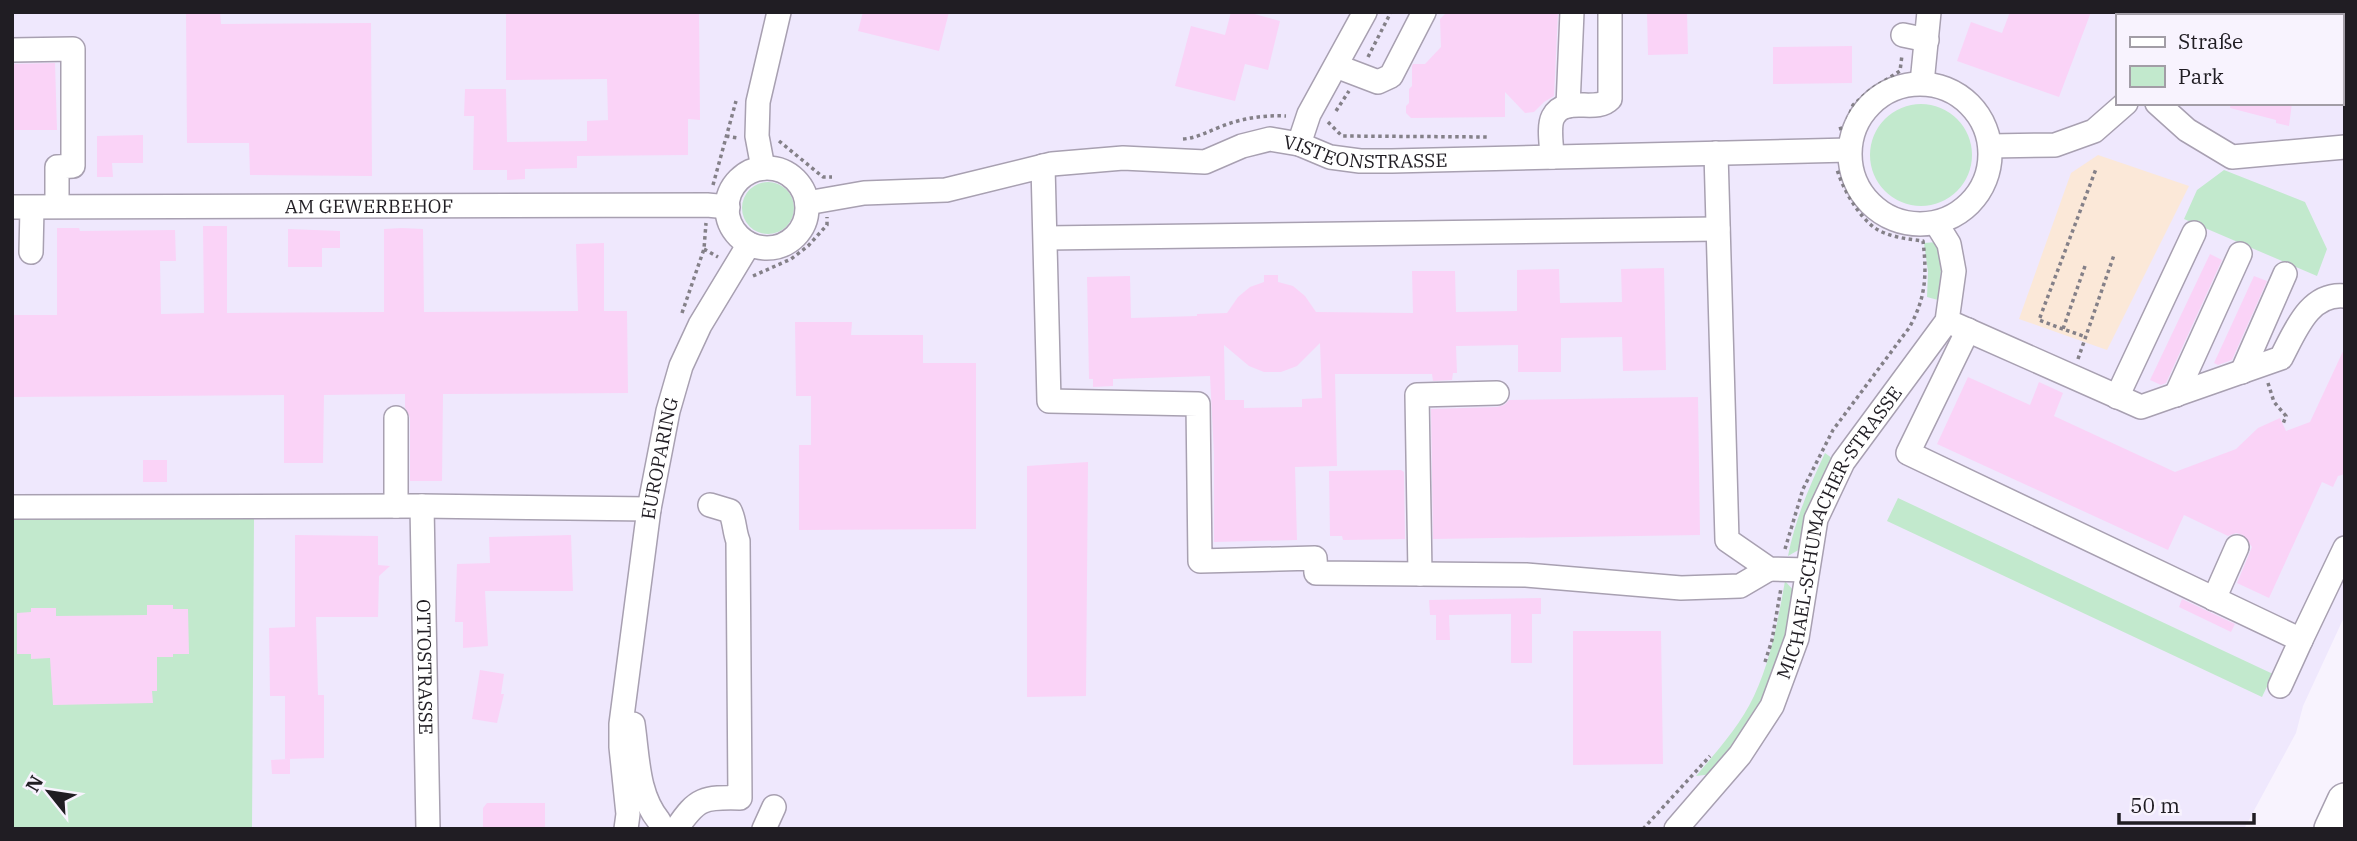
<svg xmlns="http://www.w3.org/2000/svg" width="2357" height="841" viewBox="0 0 2357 841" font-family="'IBM Plex Serif',serif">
	<rect width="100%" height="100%" fill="#f8f3fe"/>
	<path fill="#efe8fd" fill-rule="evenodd" d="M12,12H2345V615L2303,706L2296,733L2244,829H12ZM2117,16H2341V103H2117Z"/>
	<path fill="#fbe8d8" d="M2098,155L2189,186L2107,350L2019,319L2071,173Z"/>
	<path fill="#c2e9cd" d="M1870 155a51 51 0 1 1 102 0a51 51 0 1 1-102 0Z
		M2224,170L2305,202L2327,249L2317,276L2184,219L2197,190Z
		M742 208a26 26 0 1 1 52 0a26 26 0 1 1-52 0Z
		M1937,242L1941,270L1938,300L1927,297L1928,272L1924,243Z
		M1825,453L1836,461L1802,548L1788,556C1795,520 1809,487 1825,453Z
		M1898,498L2273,674L2262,697L1887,521Z
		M12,518L254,519L252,829H12Z
		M1785,581L1795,592C1784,669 1763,714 1713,774L1696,776C1717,751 1740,726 1754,696C1771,660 1778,620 1785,581Z"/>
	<path fill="#fad3f7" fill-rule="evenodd" d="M186,12H220L221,24L371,23L372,176L250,175L249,143H187Z
		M506,12H699L700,120L688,119V155L577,156V168L525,169V179L507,180V170H473L474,116H464L465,89H506L507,142L587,141V121L608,120L607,79L506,80Z
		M863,12H949L939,51L858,31Z
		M1231,12H1247L1280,21L1268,70L1245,64L1235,101L1175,86L1191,26L1225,35Z
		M1558,12L1554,96L1544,102L1534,112L1525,113L1505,92V117L1411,118L1406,113V106L1409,103V89L1412,86V66L1413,64H1425L1441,47L1440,19L1446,13Z
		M1647,12H1687L1688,54L1648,55Z
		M2010,12H2091L2059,97L1957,61L1971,22L2002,33Z
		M1852,46V83L1773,84V47Z
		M55,63L57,130H12V64Z
		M2231,103H2292L2289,126L2276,123V120L2230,108Z
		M143,135V163H112L113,177H97V136Z
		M203,226H227V313L384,312V229L402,228L423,229L424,312L578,311L576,244L604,243V311H627L628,393L443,394L442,481H410V418L405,407V394L324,395L323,463H284V395L12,397V315H57V228H79L80,231L175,230L176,261H160L161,314L204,313Z
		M288,229L340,231V248H322V267H288Z
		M2210,254L2222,260L2166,383L2161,385L2150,380Z
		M1664,268L1666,370L1623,371L1622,337L1561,338V372H1518V345L1456,346L1457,373H1453L1452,380L1433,381L1432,374H1335L1337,466L1295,467L1297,540L1214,542V454L1210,376L1113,379V386L1093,387V379H1089L1087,277L1130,276L1131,318L1197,316V314L1227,313L1238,297L1250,287L1264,282V275H1278V282L1293,286L1305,296L1316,312L1413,313L1412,271H1455L1456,312L1517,311V270L1559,269L1560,303L1622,302L1621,269ZM1320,343L1322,398L1302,399V407L1244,408V400H1225L1224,345L1249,366L1264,372H1281L1297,366Z
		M2254,276L2267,281L2232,360L2218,365L2214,363Z
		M795,322H852L851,335H923V363H976V529L799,530V445H811V396H796Z
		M2345,347L2343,438L2345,474L2338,476L2333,487L2322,482L2269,598L2237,583L2252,547L2243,535L2236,533L2228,536L2184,515L2168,550L1937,444L1968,377L2030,405L2039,382L2063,393L2054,416L2175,472L2236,449L2258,428L2280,418L2286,431L2310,422Z
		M1698,397L1700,535L1433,539L1431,409L1497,407L1504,405L1509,400Z
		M143,460H167V482H143Z
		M1088,462L1086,696L1027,697V466Z
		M1401,470L1404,472L1405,539L1343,540L1342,536H1330L1329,471Z
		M295,535L378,536V565L390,566L379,576L378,617H316L318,695H324V758L285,759V696H270L269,628L295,627Z
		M571,535L573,591H485L488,646L463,648V622H455L457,564L490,563L489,537Z
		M1541,598V614H1532V663H1511V614L1449,615L1450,640H1436V615H1430L1429,600Z
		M2182,599L2235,624L2231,632L2179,607Z
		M147,605H173V609H188L189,654H173V657H157V691H152L153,703L53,705L50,658L31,659V654H17V613L31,612V608H56V616L147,615Z
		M1573,631H1661L1663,764L1573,765Z
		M480,670L504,674L501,694H504L497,723L472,719Z
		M290,759V774H272L271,760Z
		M487,803H545V829H483V808Z"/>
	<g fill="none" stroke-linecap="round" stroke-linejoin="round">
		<g stroke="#a8a0b1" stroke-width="26">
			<g id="minor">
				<path d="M2182,16L2184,12"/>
				<path d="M1903,35L1927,40"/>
				<path d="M12,50L73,49V166L57,167V206"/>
				<path d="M1336,66L1378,82L1391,76L1424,12"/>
				<path d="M1922,83L1929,12"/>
				<circle cx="1920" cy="154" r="70"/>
				<path d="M2157,103L2187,130L2232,157L2345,147"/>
				<path d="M1568,106L1572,12"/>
				<path d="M1299,144L1309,114L1365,12"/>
				<path d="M1990,146L2055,145L2094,131L2126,103"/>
				<path d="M1716,153L1727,540L1769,569L1807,570"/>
				<path d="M1552,157C1552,147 1548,127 1553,117C1565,94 1596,114 1610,99V12"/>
				<path d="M1043,166L1049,401L1198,404L1200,561L1315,558L1316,573L1526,575L1681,588L1740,586L1769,569"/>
				<path d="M763,168L757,136L758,102L779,12"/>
				<circle cx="767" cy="208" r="40"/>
				<path id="s1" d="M807,203L864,193L946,190L1052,164L1123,158L1205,162L1242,146L1270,139L1299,144L1330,157L1360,161H1392L1849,150"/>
				<path id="s2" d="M12,207L707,205L728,207"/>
				<path d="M1046,238L1718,229"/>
				<path d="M31,252L32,208"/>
				<path d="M1956,325L2141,407L2281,358C2295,332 2309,292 2345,296"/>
				<path d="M1968,330L1908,453L2301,640L2345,548"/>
				<path d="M2242,372L2285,274"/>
				<path d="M2176,395L2240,254"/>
				<path d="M2117,397L2194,233"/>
				<path d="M396,418V506"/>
				<path id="s3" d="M422,506L428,829"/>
				<path d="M12,507L422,506L649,509"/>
				<path d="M1420,574L1417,395L1497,393"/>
				<path d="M2214,599L2237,547"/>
				<path d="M2280,686L2301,640"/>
				<path d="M633,724C638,758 637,794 659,821"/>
				<path d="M677,828C697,798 704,797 740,798L738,541C734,531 735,521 730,511L710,505"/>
				<path id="s4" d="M626,829L628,814L621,747V724L649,509L668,411L681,366L700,325L749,244"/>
				<path d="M764,829L774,807"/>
				<path id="s5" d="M1676,829L1740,755L1772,706L1797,638L1816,519L1843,462L1947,321L1954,271L1949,244L1936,223"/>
			</g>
		</g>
		<g stroke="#a8a0b1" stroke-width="38">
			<path id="highway" d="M2332,829L2345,801"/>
		</g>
		<path stroke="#848088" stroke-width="3.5" stroke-dasharray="3.5 3.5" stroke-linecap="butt" d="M1368,57L1391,12
			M1336,111L1349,91
			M1328,122L1342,136L1490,137
			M1839,129L1845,127L1853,105L1870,90L1900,71L1902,55
			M726,136L738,138
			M1183,139C1197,138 1207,132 1220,127C1242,118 1263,115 1286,116
			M779,141L823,177H832
			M713,185L736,101
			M704,249L718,257
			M2085,266L2063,329L2086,337
			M753,276L791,259L808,246L827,225V217
			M682,313L704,249L706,223
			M2063,329L2039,320L2096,169
			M2078,359L2114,255
			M2268,383L2274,402L2286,416L2283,424
			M1785,549L1803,489L1833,430L1909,328C1926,298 1927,275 1923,241C1908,239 1888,237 1875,228C1859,217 1842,188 1837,169
			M1765,662L1772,640L1781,588
			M1643,829L1710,756"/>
		<use href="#minor" stroke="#fff" stroke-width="23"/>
		<use href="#highway" stroke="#fff" stroke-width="35"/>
	</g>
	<g text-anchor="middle" stroke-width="6" stroke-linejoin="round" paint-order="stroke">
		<g font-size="19" fill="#201d23" stroke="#f8f3fe">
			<text dy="7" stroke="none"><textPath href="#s1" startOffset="569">VISTEONSTRASSE</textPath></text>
			<text dy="7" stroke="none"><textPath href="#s2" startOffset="357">AM GEWERBEHOF</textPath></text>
			<text dy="7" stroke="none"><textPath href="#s4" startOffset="374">EUROPARING</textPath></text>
			<text dy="7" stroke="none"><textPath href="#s5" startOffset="345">MICHAEL-SCHUMACHER-STRASSE</textPath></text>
			<text dy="7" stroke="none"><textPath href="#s3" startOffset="161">OTTOSTRASSE</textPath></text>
		</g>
	</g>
	<rect width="2357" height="841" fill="none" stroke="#201d23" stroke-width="28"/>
	<rect x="2116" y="14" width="228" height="91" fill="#f8f3fe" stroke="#a29da6" stroke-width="2"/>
	<rect x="2130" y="37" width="35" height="10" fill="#ffffff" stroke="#a29da6" stroke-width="2"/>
	<text x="2178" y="49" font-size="21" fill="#201d23">Straße</text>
	<rect x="2130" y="66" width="35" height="21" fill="#c2e9cd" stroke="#a29da6" stroke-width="2"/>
	<text x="2178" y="84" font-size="21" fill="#201d23">Park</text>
	<g transform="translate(49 792) rotate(300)" stroke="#f8f3fe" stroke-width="5" paint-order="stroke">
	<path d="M0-5L12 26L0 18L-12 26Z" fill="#201d23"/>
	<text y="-10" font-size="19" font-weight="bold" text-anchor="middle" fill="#201d23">N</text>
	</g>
	<path d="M2119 813v10h135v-10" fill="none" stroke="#201d23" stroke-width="3.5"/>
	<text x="2130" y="813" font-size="21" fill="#201d23" stroke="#f8f3fe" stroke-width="5" paint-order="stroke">50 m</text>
</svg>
